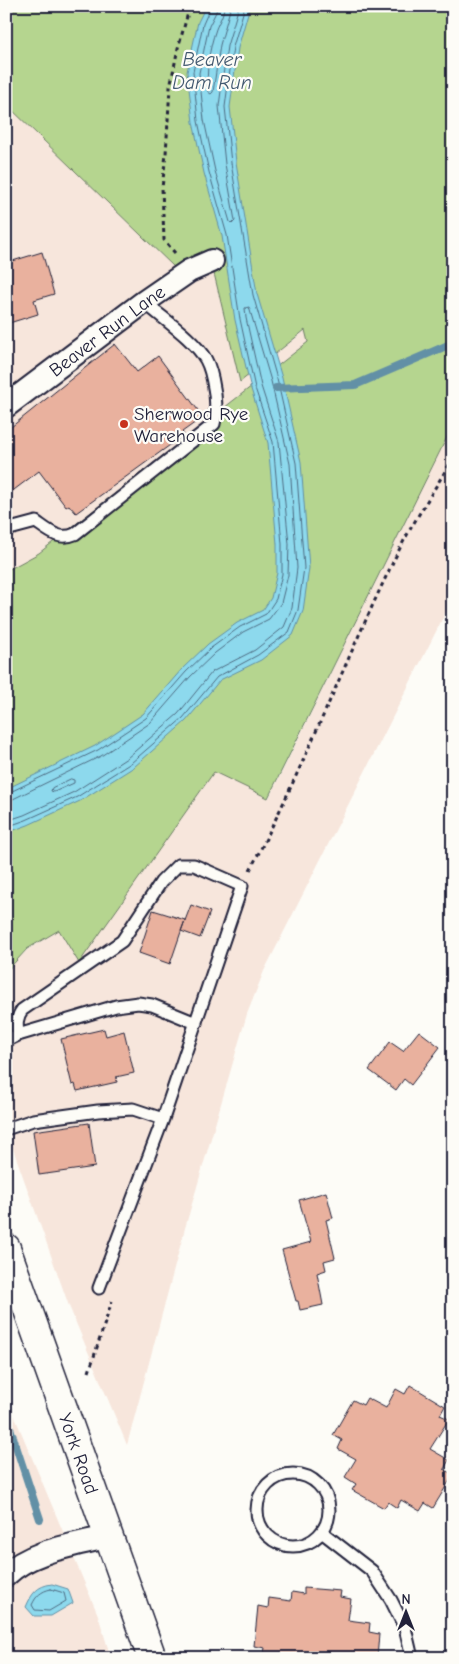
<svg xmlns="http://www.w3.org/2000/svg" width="459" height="1664" viewBox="0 0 459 1664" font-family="'Comic Neue',sans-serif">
	<rect width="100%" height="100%" fill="#fdfcf7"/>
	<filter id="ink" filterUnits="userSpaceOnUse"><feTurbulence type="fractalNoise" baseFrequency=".02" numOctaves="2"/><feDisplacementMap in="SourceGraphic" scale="10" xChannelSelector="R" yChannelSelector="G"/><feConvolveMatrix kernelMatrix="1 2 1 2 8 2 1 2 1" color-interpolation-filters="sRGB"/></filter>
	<g filter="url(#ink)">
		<path fill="#f7e6dc" d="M6,104L176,269L212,265L241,381L306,330L308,338V342L34,557L6,573Z
			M453,425V598L264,971L247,1014L185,1228L127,1445L69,1306L6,1129V972L27,950L59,930L79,962L214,772L269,798Z
			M6,1396L98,1615L111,1658H6Z"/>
		<path fill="#b5d58f" stroke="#6c7c65" d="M6,6H453V425L268,798L214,772L79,963L59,930L27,949L6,972V571L39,553L308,342L305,330L240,382L212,265L176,269L6,104Z"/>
		<path fill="#8dd9ed" stroke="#6290a6" d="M206,6H250L238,48L230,107L236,162L257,294L282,378L301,462L309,568L303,611L293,635L261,660L220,680L186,721L134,767L80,801L28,825L6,833V789L95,746L143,714L182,669L208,644L237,623L263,610L271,598L277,573V544L268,443L251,389L235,320L222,236L204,173L193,122L187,72L198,22Z
			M52,1584L68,1589L73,1603L51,1616H34L26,1607C32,1593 37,1586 52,1584Z"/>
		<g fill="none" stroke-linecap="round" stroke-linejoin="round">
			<path stroke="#4d6b82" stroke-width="1" d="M217,6L216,12L209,26L199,73L204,120L215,171L230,222L232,224L235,221L225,164L219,106L227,46L239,6
				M224,6C224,15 219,21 216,29C209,49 206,71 208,92L211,94L213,92L220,45L231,6
				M71,779L74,780V783L54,792L51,791L52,788Z
				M6,794L98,750L146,718L186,672L211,648L240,627L266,614L276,599L282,574V544L273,442L255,388L240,319L227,235L209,172L198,121L193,72L203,24L211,6
				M6,800L13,799L101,756L150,723L190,677L215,653L243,632L269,619L281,603L288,575L289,544L279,442L261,386L246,318L245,308L249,307L271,381L290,464L297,568L292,608L284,627L255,650L212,672L178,714L127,758L74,792L24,815L6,821
				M6,827L26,820L77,797L131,763L183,718L217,677L258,655L289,632L298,610L304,568L296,463L277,379L253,295L231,163L225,107L233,47L245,6
				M51,1589L64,1593L66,1601L49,1611L35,1610L32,1605C36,1596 41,1591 51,1589Z"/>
			<path stroke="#6290a6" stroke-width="8" d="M276,388L355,385L453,343
				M6,1416L40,1519"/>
		</g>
		<path fill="#e9b19e" stroke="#22223b" d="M42,252L54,294L34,300L38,314L6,324V263Z
			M115,344L137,372L158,356L203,417L182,432L184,435L76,513L69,505L66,507L39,471L6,496V431Z
			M191,905L210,912L200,938L181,931Z
			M153,910L185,920L170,964L139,953Z
			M104,1029L106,1036L124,1031L134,1073L116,1077L117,1082L77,1091L75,1084L72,1085L61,1039Z
			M419,1031L440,1047L411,1085L404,1079L396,1090L369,1070L390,1042L403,1051Z
			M89,1123L95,1167L39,1175L33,1131Z
			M326,1192L333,1218L326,1220L335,1258L324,1261L326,1270L317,1273L323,1305L300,1310L298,1301H296L282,1250L311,1242L299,1200Z
			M410,1385L445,1406L440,1415L449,1419L430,1449L449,1460L444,1469L453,1475L433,1508L425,1503L420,1511L401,1500L397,1508L388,1502L384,1508L352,1490L356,1484L345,1477L356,1459L338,1449L342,1440L333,1435L353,1400L363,1405L367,1398L386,1408L396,1389L405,1394Z
			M304,1588L341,1591L340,1597L351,1599L348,1620L370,1623L369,1632L379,1634L377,1658H263L265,1648L254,1646L258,1606L268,1608L269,1598L291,1601L292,1592L304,1594Z"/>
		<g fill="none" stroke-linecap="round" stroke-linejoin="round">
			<g stroke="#22223b" stroke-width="15">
				<path id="service" d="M6,530L36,522C49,531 59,541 75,534L214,424C217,414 216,405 215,394C213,382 212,371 206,360C194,339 162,318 144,302
					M18,1035C17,1025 16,1018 22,1010L122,941L161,882L178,865H194L242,886L163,1119L99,1288
					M6,1041L18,1035L116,1006L138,1003L152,1005L196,1023
					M6,1129L33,1120L98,1111L133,1109L163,1119
					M257 1510a36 36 0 1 1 72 0a36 36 0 1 1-72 0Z
					M323,1533L372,1571L391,1600L405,1628L412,1658"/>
			</g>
			<g stroke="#22223b" stroke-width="26">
				<g id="minor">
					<path id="s1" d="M6,406L144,302L189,271L212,261"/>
					<path d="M6,1575C31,1550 77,1545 110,1536"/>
				</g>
			</g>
			<g stroke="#22223b" stroke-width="31">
				<g id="primary">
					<path id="s2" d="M6,1248L152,1658"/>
				</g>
			</g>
			<path stroke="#22223b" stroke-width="3" stroke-dasharray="4 4" stroke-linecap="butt" d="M175,253L164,240L162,188L166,154L170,87L178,48L190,6
				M250,870C303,769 344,663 394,560C411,525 433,492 453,458
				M89,1372L112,1301"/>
			<use href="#service" stroke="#fdfcf7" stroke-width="11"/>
			<use href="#minor" stroke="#fdfcf7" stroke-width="22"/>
			<use href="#primary" stroke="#fdfcf7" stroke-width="28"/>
		</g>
	</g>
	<circle fill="#c8321e" stroke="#fdfcf7" stroke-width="2" cx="124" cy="424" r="5"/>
	<g text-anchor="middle" stroke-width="4.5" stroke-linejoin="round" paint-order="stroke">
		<g font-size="19" fill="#22223b" stroke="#fdfcf7">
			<text dy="7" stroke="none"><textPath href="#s1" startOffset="126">Beaver Run Lane</textPath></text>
			<text dy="7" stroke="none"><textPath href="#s2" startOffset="218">York Road</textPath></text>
		</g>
		<g font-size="19" fill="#22223b" stroke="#fdfcf7" text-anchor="start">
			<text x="134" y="420">Sherwood Rye<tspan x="134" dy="22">Warehouse</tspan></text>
		</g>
		<g font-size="20" font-style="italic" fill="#425970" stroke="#fdfcf7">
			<text x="212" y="66">Beaver<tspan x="212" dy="23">Dam Run</tspan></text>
		</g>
	</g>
	<rect width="459" height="1664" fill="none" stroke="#fdfcf7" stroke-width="25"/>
	<rect x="12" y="12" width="434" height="1639" fill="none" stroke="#22223b" stroke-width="2" filter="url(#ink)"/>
	<g transform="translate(406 1612)" stroke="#fdfcf7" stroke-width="4" paint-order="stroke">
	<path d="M0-4L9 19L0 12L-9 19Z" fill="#22223b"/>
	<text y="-8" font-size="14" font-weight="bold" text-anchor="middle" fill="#22223b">N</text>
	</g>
</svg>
